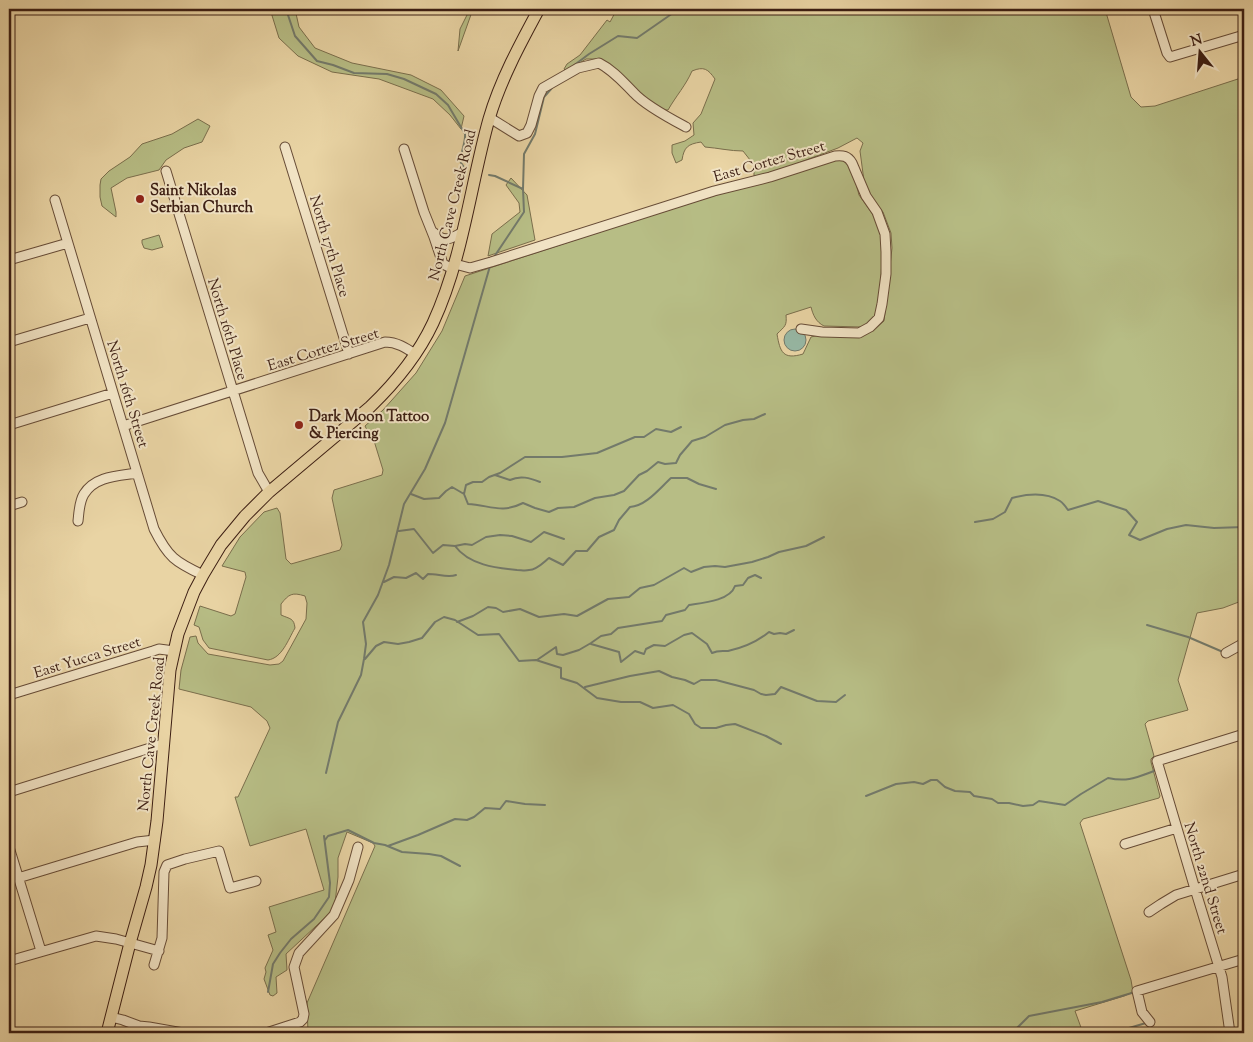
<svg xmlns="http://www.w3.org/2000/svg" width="1253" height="1042" viewBox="0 0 1253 1042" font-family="'Sorts Mill Goudy',serif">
	<rect width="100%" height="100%" fill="#e9d4a4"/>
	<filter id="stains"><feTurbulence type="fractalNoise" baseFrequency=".004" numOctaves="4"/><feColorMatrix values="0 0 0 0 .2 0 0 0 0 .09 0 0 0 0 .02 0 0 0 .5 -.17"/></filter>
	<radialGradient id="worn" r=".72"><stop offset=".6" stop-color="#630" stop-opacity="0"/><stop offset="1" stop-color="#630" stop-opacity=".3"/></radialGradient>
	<path fill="#b7bd85" stroke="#7a6e4c" d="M270,9H295L299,27L315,48L352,63L411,75L441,90L464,116L461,129L450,115L433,99L379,79L332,72L298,56L279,38Z
		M470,9H473L458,51L460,29Z
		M617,9H1105L1131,97L1141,107L1155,106L1244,77V434L1242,435L1244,444V600L1223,608L1197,613L1178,680L1188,710L1148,721L1145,724L1154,756L1151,759V762L1160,796L1159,798L1083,819L1080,823L1131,980L1133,992L1124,996L1075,1011L1083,1033H308L307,1003L375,846L373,843L347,832L338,858V877L335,903L330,913L286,954L287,970L276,977L277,993L273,996L270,995L264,979L266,972L265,968L273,950L268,935L276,932L269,907L324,890L306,829L250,846L235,797H238L270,728L267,721L251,707L179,689L181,670L190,637L196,636L198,643L208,654L270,665L279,664L283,661L306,619L307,603L305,596C292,592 289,594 281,604V615C290,619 294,618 295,628C288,640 282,658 268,660L209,648L203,640L199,627L194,625L200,606L231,616L235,614L246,577L245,572L222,566L240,537L264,512L277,508L280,513L286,559L291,564L340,550L342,545L332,498L334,490L382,475L383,470L371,431L368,432L365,426L383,410L416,373L442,331L465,276L621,225L729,191L837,159H845L852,168L859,195L878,222L883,241L879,313L872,322L862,327L824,326C816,322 813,315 811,307L786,315C787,326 785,326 777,334C780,352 783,360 803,354L811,337L823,334L861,335L875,329L884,321L892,248L891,233L883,212L870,197L864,181L860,151L863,143L857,138L838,148L769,174L754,176V165L743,151C730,151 718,148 705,147L701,142C688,144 684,147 682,160L676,163L672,153V145L685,141L694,135L693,123L701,114L715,79C708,69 704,66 692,71C686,85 676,96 668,110H661L635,93L603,63L596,59H586L570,69L565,70L564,69L567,64L580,55L607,20L610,22Z
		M198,119L210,126L202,142L184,148L166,160L159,170L127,178L111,188L116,212V217L102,206L100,197V185L101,179L109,171L130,157L142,144L172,134Z
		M511,178L527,195L535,240L488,256L492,234L520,212L519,203L506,185Z
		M159,235L163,247L152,250L144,248L142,243V240Z"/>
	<path fill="#97b8a5" stroke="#737a6b" d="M784 340a11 11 0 1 1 22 0a11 11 0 1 1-22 0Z"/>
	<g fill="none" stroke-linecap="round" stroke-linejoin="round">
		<path stroke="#737a6b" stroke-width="2" d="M286,9L295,36L317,61L333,65L354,73L387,74L404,79L436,94L448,105L465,134C466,143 459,156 461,163C462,164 465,169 466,170
			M573,66L589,54L618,36L637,38L673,13L676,9
			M489,175L495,176L523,189
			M494,257L524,212L523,189L524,154L535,134L544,97L552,88
			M495,475L510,480C520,475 530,478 540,482
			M411,494L424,499L439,498L446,491L452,487L464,494L468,504C489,505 502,514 523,503L535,508L549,512L558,508L574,507L595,498L614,495L624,491L639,475L647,471L658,462L665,464L676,463L680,455L692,441L705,437L725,425L743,420L754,419L765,414
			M464,494L466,485L473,482H482L489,477L500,473L525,457H562L597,453L635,437H644L656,429L671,432L681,427
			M975,522L993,519L1005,512L1012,498C1027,494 1046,492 1060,501C1063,503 1066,507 1068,510L1098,501L1126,510L1137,522L1129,535L1140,540L1167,529L1186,525L1214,528L1244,527
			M399,531L414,529L433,553L443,545L455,546C469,565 496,568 517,570C521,570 525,571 529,570C537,570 544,562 549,558L563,565L576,551H587L599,537L614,530L619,520L630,507C646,506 659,489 671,478H687L699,484L716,489
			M455,546L465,544L472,545L486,537L500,535L512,536L531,542L544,532L564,539
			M384,582L394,577L406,578L416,573L423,579L428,574C438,574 448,578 456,575
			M457,622L473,616L488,607L496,608L503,612L520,609L539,617L564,614L577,616L608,599L629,597L640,588L654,585L684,568L691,572L704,567L715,566L725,567L752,562L768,557L779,552L806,546L824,537
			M1147,625L1188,637L1223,652
			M591,644L619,652L621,662L635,651L644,654L646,649L654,645L665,646L684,635L692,633L707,644L712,653C718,650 722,651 728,651C742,648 758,641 769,632L774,634L780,633L786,634L794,630
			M365,659L376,646L384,642L398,644L409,642L422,638L435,622L444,617L455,620L478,635L499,634L519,661L536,660L561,668V678L577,683L597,698L621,702H640L653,708L673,705L689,714L695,724L701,728H716L726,725L735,724L766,736L781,744
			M537,660L556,647L557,654L563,655L579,650L591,643L601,636L611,634L618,628L662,621L666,615L685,610L689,605C702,603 730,601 735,586L743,585L748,578L755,575L761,578
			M585,687L630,676L659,671L672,677L685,680L694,684L701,680H716L754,690L761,694L766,695L775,694L781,687L817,701L836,702L845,695
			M326,773L338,722L361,675L364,659L366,644L363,622L378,595L389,565L404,504L425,469L445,423L490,266
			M866,796L896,784L914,782L923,784L931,780H937L945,787L955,791L970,792L974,796L992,799L998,803H1009L1023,806L1033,805L1039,801L1065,805L1081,794L1108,778C1127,782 1135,778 1154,771L1155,767
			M325,840L328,836L348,830L374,843L385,845L402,852L429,854L441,856L460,866
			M388,846L418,835L448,822L455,819L467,820L474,817L485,808L500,809L506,801L525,804L545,805
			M268,992L273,964L280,953L291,939L314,919L329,897L330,883L324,836
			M1012,1033L1029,1016L1102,1002L1135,992
			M1112,1033L1146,1023"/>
		<g stroke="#674c37" stroke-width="11">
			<path id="minor" d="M1153,9L1167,53L1170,57L1244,35
				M490,118L519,136L527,133L531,125L539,96L543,88L578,68L599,63C613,70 623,82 634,93C646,106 671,119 686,127
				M285,147L349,354
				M404,149L424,212L434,237L443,264L453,269
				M166,171L258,473L269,492
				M55,200L154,529C168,557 175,562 203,575
				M433,232C444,243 451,239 463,232
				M9,260L68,243
				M455,264L470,268L491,262L714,191L770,177L835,156C843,155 848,156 852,163L866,196L877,212L885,234L886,252V274L882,304L879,318L870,327L859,333L822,332L801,329
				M9,342L90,318
				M9,425L113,393
				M123,426L385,342C397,342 406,348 415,354
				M9,506L22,502
				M78,521C79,513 79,502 84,494C95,476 118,476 137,473
				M1226,653L1244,643
				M9,695L153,651L159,649L174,651
				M9,792L163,744
				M1125,844L1177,828
				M9,847L41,951
				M18,878L137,842L155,840
				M1149,912L1161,904L1176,895L1244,874
				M9,961L96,936L116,939L159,951
				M154,965L162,938L164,872L167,865L185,859L219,851L230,888L256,881
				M111,1017L123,1020L139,1026L149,1027L183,1033
				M1150,1022L1142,1012L1137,991L1244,959
				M266,1033L300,1022L303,1019L304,1014L294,967L299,953L334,915L349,880L358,847
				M1230,1033L1222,977L1195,889L1157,761L1244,734"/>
		</g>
		<g stroke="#3c1e13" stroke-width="13">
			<path id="major" d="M107,1033L130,943L146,887L151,865L157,821L170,670L178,634L194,592L203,575L221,545L245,516L269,492L370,407C395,383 418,355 433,323C463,258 470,187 489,119C500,81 520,44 539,9"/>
		</g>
		<use href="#minor" stroke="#f1e3c4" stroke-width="9"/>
		<use href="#major" stroke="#e9d4a4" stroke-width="11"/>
	</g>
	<g fill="#8f2418" stroke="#f1e3c4" stroke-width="2">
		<circle cx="140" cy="199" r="5"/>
		<circle cx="299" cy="425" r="5"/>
	</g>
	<g text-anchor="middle" stroke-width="4" stroke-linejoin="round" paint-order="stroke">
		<g font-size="15" fill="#3c1e13" stroke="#f1e3c4">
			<text transform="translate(769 161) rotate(-16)" y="5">East Cortez Street</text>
			<text transform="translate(452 205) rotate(-76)" y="5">North Cave Creek Road</text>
			<text transform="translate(330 246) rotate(73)" y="5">North 17th Place</text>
			<text transform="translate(228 329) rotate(73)" y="5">North 16th Place</text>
			<text transform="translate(323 349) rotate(-17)" y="5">East Cortez Street</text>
			<text transform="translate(128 394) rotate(73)" y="5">North 16th Street</text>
			<text transform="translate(87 657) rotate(-17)" y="5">East Yucca Street</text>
			<text transform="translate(151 734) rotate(-84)" y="5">North Cave Creek Road</text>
			<text transform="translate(1206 878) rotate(73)" y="5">North 22nd Street</text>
		</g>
		<g font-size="15" font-weight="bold" fill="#3c1e13" stroke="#f1e3c4" text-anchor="start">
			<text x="150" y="195">Saint Nikolas<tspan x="150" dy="17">Serbian Church</tspan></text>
			<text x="309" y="421">Dark Moon Tattoo<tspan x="309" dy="17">&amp; Piercing</tspan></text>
		</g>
	</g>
	<rect width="1253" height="1042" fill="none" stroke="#e9d4a4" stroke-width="30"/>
	<rect x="10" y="10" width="1233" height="1022" fill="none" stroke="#3c1e13" stroke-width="2.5"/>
	<rect x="15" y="15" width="1223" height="1012" fill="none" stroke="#3c1e13"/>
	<g transform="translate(1200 52) rotate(343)" stroke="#f1e3c4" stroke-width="4" paint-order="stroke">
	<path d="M0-4L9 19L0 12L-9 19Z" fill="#3c1e13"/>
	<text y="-8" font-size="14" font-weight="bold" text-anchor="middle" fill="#3c1e13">N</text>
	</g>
	<rect width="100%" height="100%" filter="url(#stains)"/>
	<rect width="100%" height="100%" fill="url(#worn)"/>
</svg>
